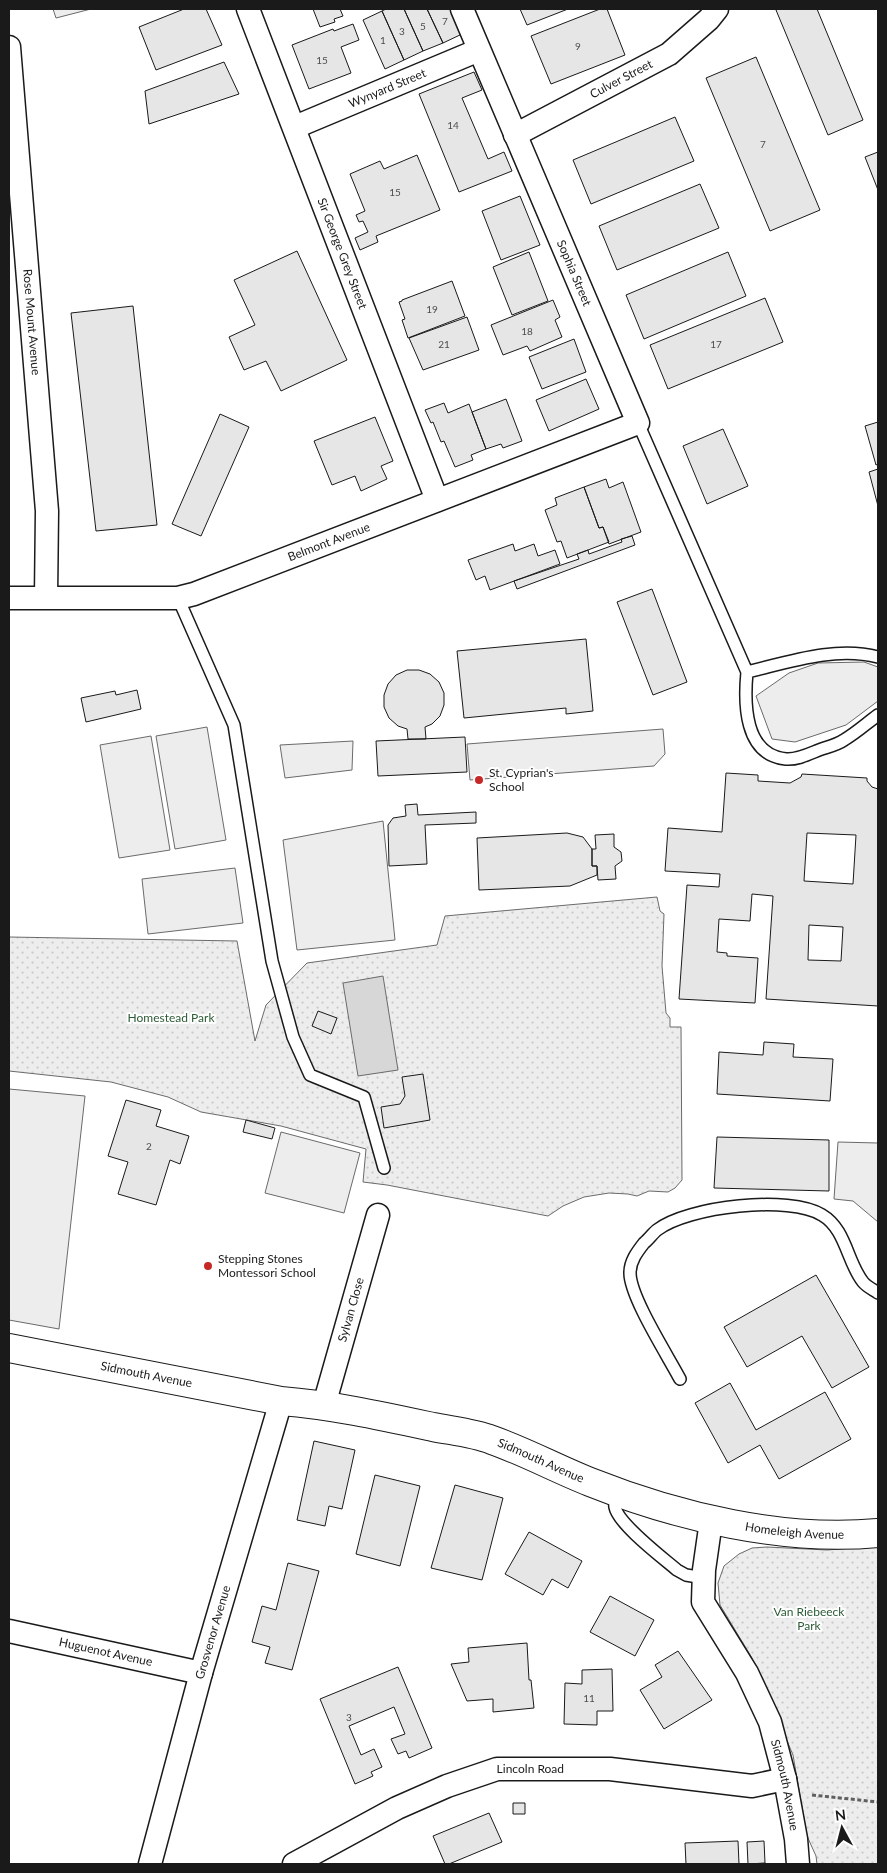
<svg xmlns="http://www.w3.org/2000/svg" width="887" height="1873" viewBox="0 0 887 1873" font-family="Lato,sans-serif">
	<defs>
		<pattern id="forest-firs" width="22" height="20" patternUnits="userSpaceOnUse" patternTransform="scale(1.25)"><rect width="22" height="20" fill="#ededed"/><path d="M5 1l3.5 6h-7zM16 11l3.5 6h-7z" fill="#cbcbcb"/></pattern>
		<pattern id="park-dots" width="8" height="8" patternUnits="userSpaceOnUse" patternTransform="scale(1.25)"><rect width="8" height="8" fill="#ededed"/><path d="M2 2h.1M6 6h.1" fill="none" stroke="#cbcbcb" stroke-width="1.8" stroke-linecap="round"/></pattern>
	</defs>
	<rect width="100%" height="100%" fill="#fff"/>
	<path fill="#ededed" stroke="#6a6a6a" d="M864,662L878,667V701L846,725L795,742L772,739L756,696L789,673L818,663Z
		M207,727L226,840L175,849L156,736Z
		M663,729L665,754L654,766L470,780L467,744Z
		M151,736L170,850L119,858L100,745Z
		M353,741L352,770L285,778L280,745Z
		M383,821L395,940L297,950L283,840Z
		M235,868L243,923L148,934L142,879Z
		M9,1089L85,1096L59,1329L9,1320Z
		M281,1132L360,1153L344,1213L265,1193Z
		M838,1142L878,1143V1222L853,1201L834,1199Z"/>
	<path fill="url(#forest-firs)" stroke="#6a6a6a" d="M53,9H91L56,18Z"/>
	<path fill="url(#park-dots)" stroke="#6a6a6a" d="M657,897L660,911L664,914L662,966L666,1013L670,1018V1027H681L682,1180L675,1188L668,1192L649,1191L637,1196L628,1194L609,1193L584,1197L563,1206L548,1216L387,1185L363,1182L366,1149L281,1126L201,1112L168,1097L111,1082L9,1071V937L237,941L255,1041L266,1005L307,963L437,945L445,916Z
		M878,1546V1864H817L816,1856L807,1836L793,1755L752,1658L720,1605L718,1583L724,1566L739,1554L752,1548L767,1547L827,1550Z"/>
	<path fill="#d7d7d7" stroke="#6a6a6a" d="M383,976L398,1070L358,1076L343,983Z"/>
	<path fill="#e6e6e6" stroke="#1a1a1a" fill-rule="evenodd" d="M184,9H206L222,45L156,70L139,27Z
		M313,9H340L343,16L334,19L335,22L320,27Z
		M386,9H404L423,51L404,60L382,11Z
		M404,9H427L443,43L423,51Z
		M427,9H450L462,34L443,43Z
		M520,9H568L527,25Z
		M600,9H607L625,55L551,84L531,36Z
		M779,9H817L863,120L828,135L776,10Z
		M382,11L404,60L385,69L363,20Z
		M353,24L359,40L341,47L351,73L309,89L292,45L333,29L334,31Z
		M756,57L820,210L770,231L706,78Z
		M224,62L239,94L149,124L145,91Z
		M474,72L482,90L462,98L488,159L504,152L512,171L459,192L419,94Z
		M675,117L694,161L591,204L573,160Z
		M878,152V190L865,157Z
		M417,155L440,210L376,236L378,242L360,250L355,238L368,232L363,221L359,222L356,215L365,211L350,174L380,161L384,169Z
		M700,184L719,228L617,270L599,226Z
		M520,196L540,245L501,260L482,211Z
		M297,251L347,360L281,391L266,361L244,370L229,337L255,325L234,280Z
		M529,252L548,301L512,315L493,267Z
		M728,252L746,296L644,339L626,295Z
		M452,281L465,316L408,338L402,320L405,319L399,302L402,301V300Z
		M765,298L783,342L668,389L650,345Z
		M553,300L560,317L555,320L562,337L530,351L527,346L503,355L491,325Z
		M133,306L157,525L96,531L71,313Z
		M467,317L479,350L423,370L409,338Z
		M574,339L586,372L542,389L529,357Z
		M586,379L599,409L549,431L536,400Z
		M506,399L522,441L503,448L501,444L486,449L472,412Z
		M444,403L448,413L469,404L486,449L471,455L473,460L455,467L444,441L441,442L433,422L431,423L425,410Z
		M220,414L249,427L201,536L172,524Z
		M375,417L393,461L381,466L387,479L361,491L355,476L332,485L314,441Z
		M878,422V464L876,465L865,426Z
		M723,429L748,486L707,504L683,446Z
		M878,469V506L869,472Z
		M606,479L609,488L623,482L641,532L609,544L603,527L599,528L584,487Z
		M584,487L599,528L603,527L609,542L567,558L561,541L557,542L545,510L557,505L555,498Z
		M632,536L635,545L517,589L514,581L579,559L577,554L588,550L589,554L622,542L621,539Z
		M513,544L515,551L534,544L538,556L555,550L560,564L490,590L485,576L476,580L468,560Z
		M652,589L687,682L653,695L617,602Z
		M586,639L593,711L566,714V708L464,718L457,651Z
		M407,670H419L430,674L439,682L444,693V705L440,716L432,724L425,727L426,739H408L407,729L398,726L389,718L384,707V695L388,684L396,675Z
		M137,690L141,709L86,722L81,698L115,691L116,695Z
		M465,737L467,772L378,776L376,741Z
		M726,773L758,775V781L790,783L801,777L802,774L867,778V781L872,787L878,789V1006L766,999L773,896L752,894L750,921L719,919L717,952L727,953V956L758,958L755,1003L679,999L687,885L719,887L720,874L665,871L668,828L722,832ZM807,833L856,835L853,884L804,881ZM809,925L843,927L841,961L808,960Z
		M417,804L418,815L476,812V823L425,825L427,864L389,866L388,825L393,818L406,816L405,805Z
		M567,833L583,837L592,849V866H597V875L570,886L479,890L477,838Z
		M614,834V847L621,852L622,861L615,866L616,879L598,880L597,866H592V849H596L595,835Z
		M318,1011L337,1018L331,1034L312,1026Z
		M764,1042L794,1044L793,1057L833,1059L830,1101L717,1094L719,1052L763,1055Z
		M423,1074L430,1120L384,1128L381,1107L400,1104L405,1096L402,1077Z
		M126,1100L161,1110L156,1126L189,1136L180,1164L170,1160L156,1205L118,1194L128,1162L108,1156Z
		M246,1120L275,1128L272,1139L243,1132Z
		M717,1137L829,1140V1191L714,1188Z
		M816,1275L869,1367L832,1388L802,1336L747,1367L724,1327Z
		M730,1383L756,1430L825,1392L851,1439L779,1479L760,1445L728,1463L695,1403Z
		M314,1441L355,1450L342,1509L329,1506L325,1526L297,1520Z
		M375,1475L420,1486L400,1566L356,1554Z
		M455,1485L503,1498L482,1580L431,1568Z
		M529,1532L582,1561L568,1588L552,1579L543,1595L505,1574Z
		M288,1563L319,1571L292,1670L265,1663L270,1647L252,1642L262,1606L276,1610Z
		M610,1596L654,1620L635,1656L590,1632Z
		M527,1643L529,1680H531L534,1708L493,1712V1699L467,1701L451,1664L469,1662L468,1648Z
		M678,1651L712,1700L664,1729L640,1690L662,1677L655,1665Z
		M398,1667L432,1748L409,1758L406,1751L398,1754L391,1739L405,1734L394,1707L349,1726L361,1755L374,1749L382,1767L371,1772L373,1776L355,1784L320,1699Z
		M612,1669L613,1711H597V1725L564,1724L565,1683L582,1684V1670Z
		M513,1803H525V1814H513Z
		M489,1813L502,1842L449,1864H445L433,1836Z
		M738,1841L739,1864H686L685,1843Z
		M764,1841L765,1863L748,1864L747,1842Z"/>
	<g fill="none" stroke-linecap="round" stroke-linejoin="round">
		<g stroke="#1a1a1a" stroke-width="14">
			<path id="lane" d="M638,423L747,672C744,703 744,755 786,759C797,760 809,754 819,750C827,747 837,745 844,740C856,733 867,723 878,715
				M178,598L234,725L272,961L293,1037L310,1075L364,1097L384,1168
				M747,672C789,662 835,646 878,657
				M680,1379C668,1356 630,1297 630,1273C630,1261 637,1252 644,1243C649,1239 653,1233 657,1230C688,1206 790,1195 822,1215C846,1229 847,1262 863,1282C867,1287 874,1290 878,1293
				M616,1491C616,1496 614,1503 615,1507C618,1524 663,1558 677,1570L686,1575L704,1578"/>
		</g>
		<g stroke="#1a1a1a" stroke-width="25">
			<g id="street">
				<path id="s1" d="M248,9L437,500"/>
				<path id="s2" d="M9,47L47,511L46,597"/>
				<path id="s3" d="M295,127L479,50"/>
				<path id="s4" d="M515,135L669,54L709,19L717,9"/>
				<path id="s5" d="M9,598H178L194,594L638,423L462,9"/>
				<path id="s6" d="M324,1405L378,1215"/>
				<path id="s7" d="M711,1521L704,1570L703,1602L747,1673L770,1722L785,1779L796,1839L798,1864"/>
				<path id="s8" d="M9,1631L201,1673"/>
				<path id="s9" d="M150,1864L201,1673L281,1401"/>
				<path id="s10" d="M294,1864L397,1808L447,1786L497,1769H610L752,1786L785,1779"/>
			</g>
		</g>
		<g stroke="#1a1a1a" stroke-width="30">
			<g id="secondary">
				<path id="s11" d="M9,1348L281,1401C332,1405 382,1416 433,1427C453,1431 474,1433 492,1440C526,1452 557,1469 590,1482C678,1517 784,1542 878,1533"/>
			</g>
		</g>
		<path stroke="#5f5f5f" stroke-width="3" stroke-dasharray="4 2.5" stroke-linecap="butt" d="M812,1795L878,1802"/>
		<use href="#lane" stroke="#fff" stroke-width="11"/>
		<use href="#street" stroke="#fff" stroke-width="22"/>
		<use href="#secondary" stroke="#fff" stroke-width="28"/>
	</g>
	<g fill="#c62828" stroke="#fff" stroke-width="2">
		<circle cx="479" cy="780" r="5"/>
		<circle cx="208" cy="1266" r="5"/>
	</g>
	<g text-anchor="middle" stroke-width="4" stroke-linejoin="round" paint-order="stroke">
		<g font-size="10" fill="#4d4d4d">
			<text x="445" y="25">7</text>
			<text x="423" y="30">5</text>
			<text x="402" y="35">3</text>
			<text x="383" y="44">1</text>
			<text x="578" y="50">9</text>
			<text x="322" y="64">15</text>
			<text x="453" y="129">14</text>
			<text x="763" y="148">7</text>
			<text x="395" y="196">15</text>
			<text x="432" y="313">19</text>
			<text x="527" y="335">18</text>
			<text x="444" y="348">21</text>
			<text x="716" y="348">17</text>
			<text x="149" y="1150">2</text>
			<text x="589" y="1702">11</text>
			<text x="349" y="1721">3</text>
		</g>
		<g font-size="12" fill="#1a1a1a" stroke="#fff">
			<text dy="4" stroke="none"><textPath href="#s4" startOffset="120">Culver Street</textPath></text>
			<text dy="4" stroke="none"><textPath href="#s3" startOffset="100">Wynyard Street</textPath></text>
			<text dy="4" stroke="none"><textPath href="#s1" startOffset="262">Sir George Grey Street</textPath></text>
			<text transform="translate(574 273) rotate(67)" y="4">Sophia Street</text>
			<text dy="4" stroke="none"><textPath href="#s2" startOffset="276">Rose Mount Avenue</textPath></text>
			<text dy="4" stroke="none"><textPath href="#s5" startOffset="330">Belmont Avenue</textPath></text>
			<text dy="4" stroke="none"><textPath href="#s6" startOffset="99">Sylvan Close</textPath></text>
			<text dy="4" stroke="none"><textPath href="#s11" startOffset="140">Sidmouth Avenue</textPath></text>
			<text dy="4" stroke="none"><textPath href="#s11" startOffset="545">Sidmouth Avenue</textPath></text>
			<text dy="4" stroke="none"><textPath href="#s11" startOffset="810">Homeleigh Avenue</textPath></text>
			<text dy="4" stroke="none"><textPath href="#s9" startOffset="240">Grosvenor Avenue</textPath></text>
			<text dy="4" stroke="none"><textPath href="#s8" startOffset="99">Huguenot Avenue</textPath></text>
			<text dy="4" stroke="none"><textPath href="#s10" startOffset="258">Lincoln Road</textPath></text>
			<text dy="4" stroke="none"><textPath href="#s7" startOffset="284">Sidmouth Avenue</textPath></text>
		</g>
		<g font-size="12" fill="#1a1a1a" stroke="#fff" text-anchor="start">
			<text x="489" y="777">St. Cyprian's<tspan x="489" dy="14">School</tspan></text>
			<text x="218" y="1263">Stepping Stones<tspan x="218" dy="14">Montessori School</tspan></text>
		</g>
		<g font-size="12" fill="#2b5a34" stroke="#fff">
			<text x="171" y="1022">Homestead Park</text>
			<text x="809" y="1616">Van Riebeeck<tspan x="809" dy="14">Park</tspan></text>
		</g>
	</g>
	<rect width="887" height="1873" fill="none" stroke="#1a1a1a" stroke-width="20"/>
	<g transform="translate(842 1828) rotate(353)" stroke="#ffffff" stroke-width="4" paint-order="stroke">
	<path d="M0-4L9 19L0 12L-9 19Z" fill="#1a1a1a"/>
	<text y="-8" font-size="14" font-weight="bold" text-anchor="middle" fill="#1a1a1a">N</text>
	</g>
</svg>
